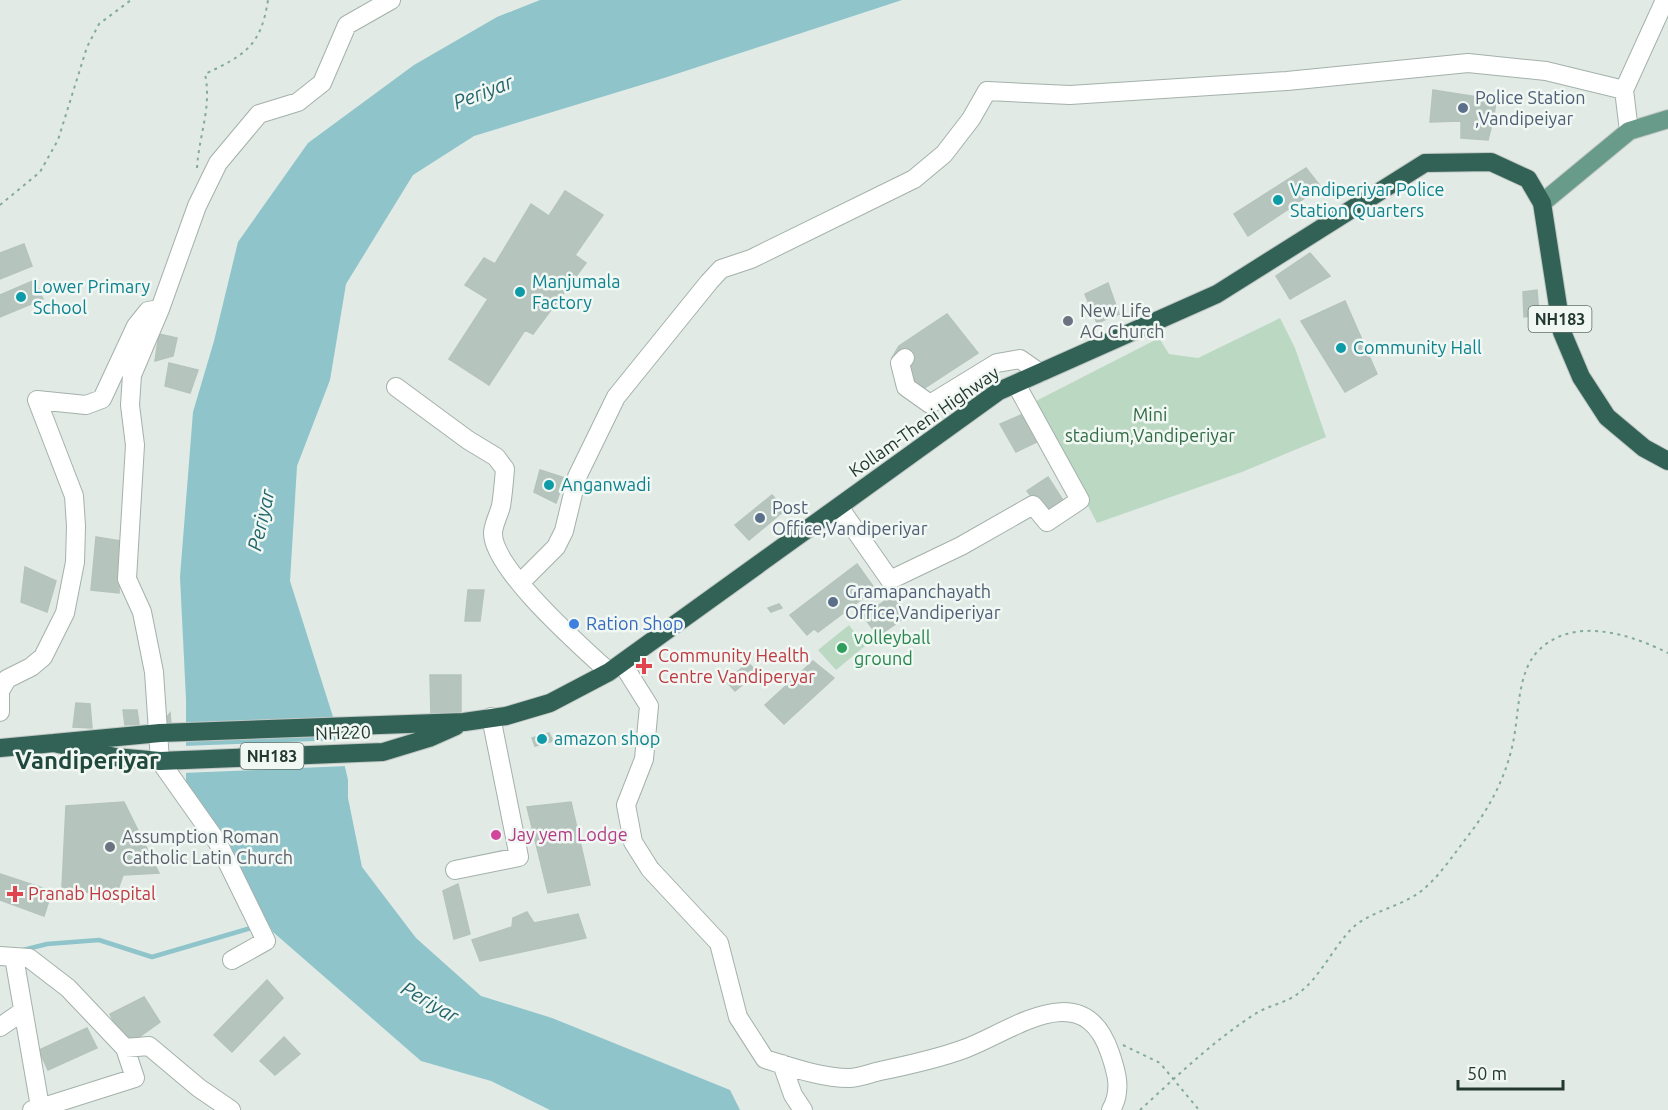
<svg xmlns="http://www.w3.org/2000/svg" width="1668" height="1110" viewBox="0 0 1668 1110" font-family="Ubuntu,sans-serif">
	<rect width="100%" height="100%" fill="#e1eae5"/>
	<path fill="#bbd9c2" d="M1280,318L1295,348L1326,437L1242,472L1097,523L1034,402L1159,338L1169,354L1198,358Z
		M849,625L865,646L836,670L818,650Z"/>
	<path fill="#8ec4ca" d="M540,0H902L664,78L474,136L413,175L346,284L330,380L297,466L290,581L334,720L348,780V798L362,867L416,938L481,996L552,1018L730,1090L740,1110H550L491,1081L421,1061L273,932L186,783V699L180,577L193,412L214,341L238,242L308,143L414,65L497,17Z"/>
	<path fill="#e1eae5" d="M341,740L347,766L183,773V746Z"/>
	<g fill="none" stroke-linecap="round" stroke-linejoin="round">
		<path stroke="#8ec4ca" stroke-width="4.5" d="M23,950L47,944L99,940L152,957L251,928"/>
	</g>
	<path fill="#b6c4be" stroke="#b4c3bb" stroke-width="1.5" d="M1433,90L1496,100L1494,116L1487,118L1491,128L1488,140L1461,138V121L1430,122Z
		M1306,168L1321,187L1248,236L1234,214Z
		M565,191L603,215L575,255L586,263L533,334L525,330L489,385L449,359L488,299L465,285L484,258L495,264L531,204L549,216Z
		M24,244L32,266L0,279V253Z
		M1310,253L1330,276L1290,299L1276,276Z
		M35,280L43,299L0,317V295Z
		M1108,283L1119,314L1097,323L1085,294Z
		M1537,290L1539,315L1524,317L1523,292Z
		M1345,301L1377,374L1345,392L1301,321Z
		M947,314L978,353L920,391L892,358L899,346Z
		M159,334L177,338L173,356L155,361Z
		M169,363L198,370L190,393L165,386Z
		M1028,412L1041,440L1016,452L1000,424Z
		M540,470L565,478L556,503L534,492Z
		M1048,477L1066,505L1048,519L1027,491Z
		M772,495L785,510L749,540L735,525Z
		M96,537L120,541L119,593L91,590Z
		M857,564L875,589L818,632L814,629L807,635L790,615Z
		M25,567L56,581L47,612L21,602Z
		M468,590H484L480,621H465Z
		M892,596L907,616L878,636L863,616Z
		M779,604L782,608L771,612L768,608Z
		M813,661L834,678L784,724L765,705Z
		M748,663L758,672L735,691L726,681Z
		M430,675H461V715H431Z
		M76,703L90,704L92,728L73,727Z
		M123,710H137L139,724L125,725Z
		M170,713L171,725H161Z
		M549,733L553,741L535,746L532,738Z
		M124,802L159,873L123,875L115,898L62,887L66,806Z
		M571,802L590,885L548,893L527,807Z
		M0,874L52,891L44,916L0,900Z
		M458,884L470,934L454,939L443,891Z
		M527,912L534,923L578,914L586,938L480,961L472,940L512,927L513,918Z
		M267,980L283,998L232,1052L214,1035Z
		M144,997L160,1022L125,1047L110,1014Z
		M87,1028L97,1048L48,1070L39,1050Z
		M284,1037L300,1054L275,1075L260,1061Z"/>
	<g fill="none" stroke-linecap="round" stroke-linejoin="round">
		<g stroke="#a4b1ab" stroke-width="20">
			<path id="minor" d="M1629,131L1624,90L1665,0
				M905,358L900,363L906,387L930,404L997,363L1020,359L1040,373
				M396,387L468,440L496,457L505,469C504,481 503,494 501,506C499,514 494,523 493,532C491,568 583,648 609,672
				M839,507L890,580L961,546L1033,505L1047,522L1080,500L1016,384
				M520,583L556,547L564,531L577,477L616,397L709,282L721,269L751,259L914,179L944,154L971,119L987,91L1070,95L1287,81L1468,63L1546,71L1624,90
				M622,663L649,706L644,759L626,805L633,842L650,869L719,943L738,1017L765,1059C791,1067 821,1078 849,1078C859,1078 871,1073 880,1071C909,1065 937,1059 964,1049C1011,1032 1083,973 1110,1053C1117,1073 1122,1091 1111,1110
				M0,712V691L7,679L31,667L43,657L65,613L75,562L76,526L74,496L37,400L86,405L102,399L136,326L148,311L160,309
				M455,870L519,857L491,717
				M0,956L29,958L68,988L125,1048L149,1046L199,1088L231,1110
				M14,957L39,1101L40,1108L32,1110
				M232,960L266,941L218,843L160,761L154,672L142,612L127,579L135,445L130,405L132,375L160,309L197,206L218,163L259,114L298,102L322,83L347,25L391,0
				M0,1027L23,1011
				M782,1064L793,1095L803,1110
				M40,1108L135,1078L125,1048"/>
		</g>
		<g stroke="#c1c7c5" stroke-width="20">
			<path id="major" d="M1542,203L1629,131L1668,119"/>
		</g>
		<g stroke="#c1c7c5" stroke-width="20">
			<path id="highway" d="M54,743L160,733L464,722L506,716L550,703L609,672L999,391L1217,294L1425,163L1491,162L1528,179L1542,203L1562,332L1581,377L1607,417L1644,448L1668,461
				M0,748L54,743L115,757L160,761L383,752L429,738L456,726"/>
		</g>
		<path stroke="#84aa9c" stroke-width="2" stroke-dasharray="3 4.5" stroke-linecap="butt" d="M197,168C199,135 212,107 205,74C245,55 261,46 268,0
			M0,205L40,172L58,140L87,47L99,24L131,0
			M1123,1045L1160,1063L1199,1110
			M1140,1110C1176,1077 1213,1041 1255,1014C1272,1003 1287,1005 1306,987C1324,970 1340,937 1357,924C1375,911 1396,907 1414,896C1436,883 1455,852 1471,832C1491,805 1506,776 1513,743C1519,715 1517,674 1537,652C1572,615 1630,634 1668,653"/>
		<use href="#minor" stroke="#fff" stroke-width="18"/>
		<use href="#major" stroke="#699b8b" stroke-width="18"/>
		<use href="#highway" stroke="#326255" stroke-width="18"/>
	</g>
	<g fill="#5c6f8a" stroke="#f1f7f3" stroke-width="2">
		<circle cx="1463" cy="108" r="6"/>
		<circle cx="760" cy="518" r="6"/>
		<circle cx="833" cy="602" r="6"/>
	</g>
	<g fill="#0f9aa8" stroke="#f1f7f3" stroke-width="2">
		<circle cx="1278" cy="200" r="6"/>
		<circle cx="520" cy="292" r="6"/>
		<circle cx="21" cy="297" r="6"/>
		<circle cx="1341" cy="348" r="6"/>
		<circle cx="549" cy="485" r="6"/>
		<circle cx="542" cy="739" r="6"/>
	</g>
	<g fill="#6b7280" stroke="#f1f7f3" stroke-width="2">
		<circle cx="1068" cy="321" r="6"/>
		<circle cx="110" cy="847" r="6"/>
	</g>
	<circle fill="#3f7fe0" stroke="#f1f7f3" stroke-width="2" cx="574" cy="624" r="6"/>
	<circle fill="#2e9e5b" stroke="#f1f7f3" stroke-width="2" cx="842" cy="648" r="6"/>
	<g fill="#e0444e" stroke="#f1f7f3" stroke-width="2">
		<path d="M641 657h6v6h6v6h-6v6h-6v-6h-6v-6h6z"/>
		<path d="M12 885h6v6h6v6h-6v6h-6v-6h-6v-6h6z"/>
	</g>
	<circle fill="#d1479c" stroke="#f1f7f3" stroke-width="2" cx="496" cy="835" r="6"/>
	<g text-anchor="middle" stroke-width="5" stroke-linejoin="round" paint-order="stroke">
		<g fill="#f1f7f3" stroke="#61716b" stroke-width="1.5">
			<rect x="1528.5" y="306" width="63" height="26" rx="4.5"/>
			<rect x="240.5" y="743" width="63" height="26" rx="4.5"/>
		</g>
		<g font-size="16" font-weight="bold" fill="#233831">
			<text x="1560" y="325">NH183</text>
			<text x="272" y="762">NH183</text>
		</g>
		<g font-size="18" fill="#4e5e75" stroke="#f1f7f3" text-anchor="start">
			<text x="1475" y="104">Police Station<tspan x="1475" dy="21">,Vandipeiyar</tspan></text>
			<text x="772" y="514">Post<tspan x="772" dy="21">Office,Vandiperiyar</tspan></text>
			<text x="845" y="598">Gramapanchayath<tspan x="845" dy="21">Office,Vandiperiyar</tspan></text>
		</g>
		<g font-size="18" fill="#0d838f" stroke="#f1f7f3" text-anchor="start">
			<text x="1290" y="196">Vandiperiyar Police<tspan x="1290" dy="21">Station Quarters</tspan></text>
			<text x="532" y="288">Manjumala<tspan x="532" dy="21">Factory</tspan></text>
			<text x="33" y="293">Lower Primary<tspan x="33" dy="21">School</tspan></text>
			<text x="1353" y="354">Community Hall</text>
			<text x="561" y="491">Anganwadi</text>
			<text x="554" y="745">amazon shop</text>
		</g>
		<g font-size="18" fill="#5b616d" stroke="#f1f7f3" text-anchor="start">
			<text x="1080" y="317">New Life<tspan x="1080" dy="21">AG Church</tspan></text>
			<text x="122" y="843">Assumption Roman<tspan x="122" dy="21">Catholic Latin Church</tspan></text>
		</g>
		<g font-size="18" fill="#316b44" stroke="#f1f7f3">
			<text x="1150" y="421">Mini<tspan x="1150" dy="21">stadium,Vandiperiyar</tspan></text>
		</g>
		<g font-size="18" fill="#233831" stroke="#f1f7f3">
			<text transform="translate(924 422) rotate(-35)" y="6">Kollam-Theni Highway</text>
			<text transform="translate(343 733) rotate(-2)" y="6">NH220</text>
		</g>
		<g font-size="18" fill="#366cbe" stroke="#f1f7f3" text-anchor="start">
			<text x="586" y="630">Ration Shop</text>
		</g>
		<g font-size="18" fill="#27864d" stroke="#f1f7f3" text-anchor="start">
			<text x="854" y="644">volleyball<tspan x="854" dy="21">ground</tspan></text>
		</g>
		<g font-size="18" fill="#be3a42" stroke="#f1f7f3" text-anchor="start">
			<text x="658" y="662">Community Health<tspan x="658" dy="21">Centre Vandiperyar</tspan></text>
			<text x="28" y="900">Pranab Hospital</text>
		</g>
		<g font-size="18" fill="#b23c85" stroke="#f1f7f3" text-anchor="start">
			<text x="508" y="841">Jay yem Lodge</text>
		</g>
		<g font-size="20" font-style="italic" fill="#23666e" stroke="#f1f7f3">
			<text transform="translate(483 92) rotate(-21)" y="7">Periyar</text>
			<text transform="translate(261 520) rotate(-77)" y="7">Periyar</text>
			<text transform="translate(430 1002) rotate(30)" y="7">Periyar</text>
		</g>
		<g font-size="24" font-weight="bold" fill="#21483c" stroke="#f1f7f3">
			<text x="87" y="769">Vandiperiyar</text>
		</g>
	</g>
	<path d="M1458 1080v9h105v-9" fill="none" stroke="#233831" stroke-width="3"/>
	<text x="1467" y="1080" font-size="18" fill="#233831" stroke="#f1f7f3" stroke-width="4.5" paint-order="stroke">50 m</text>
</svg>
